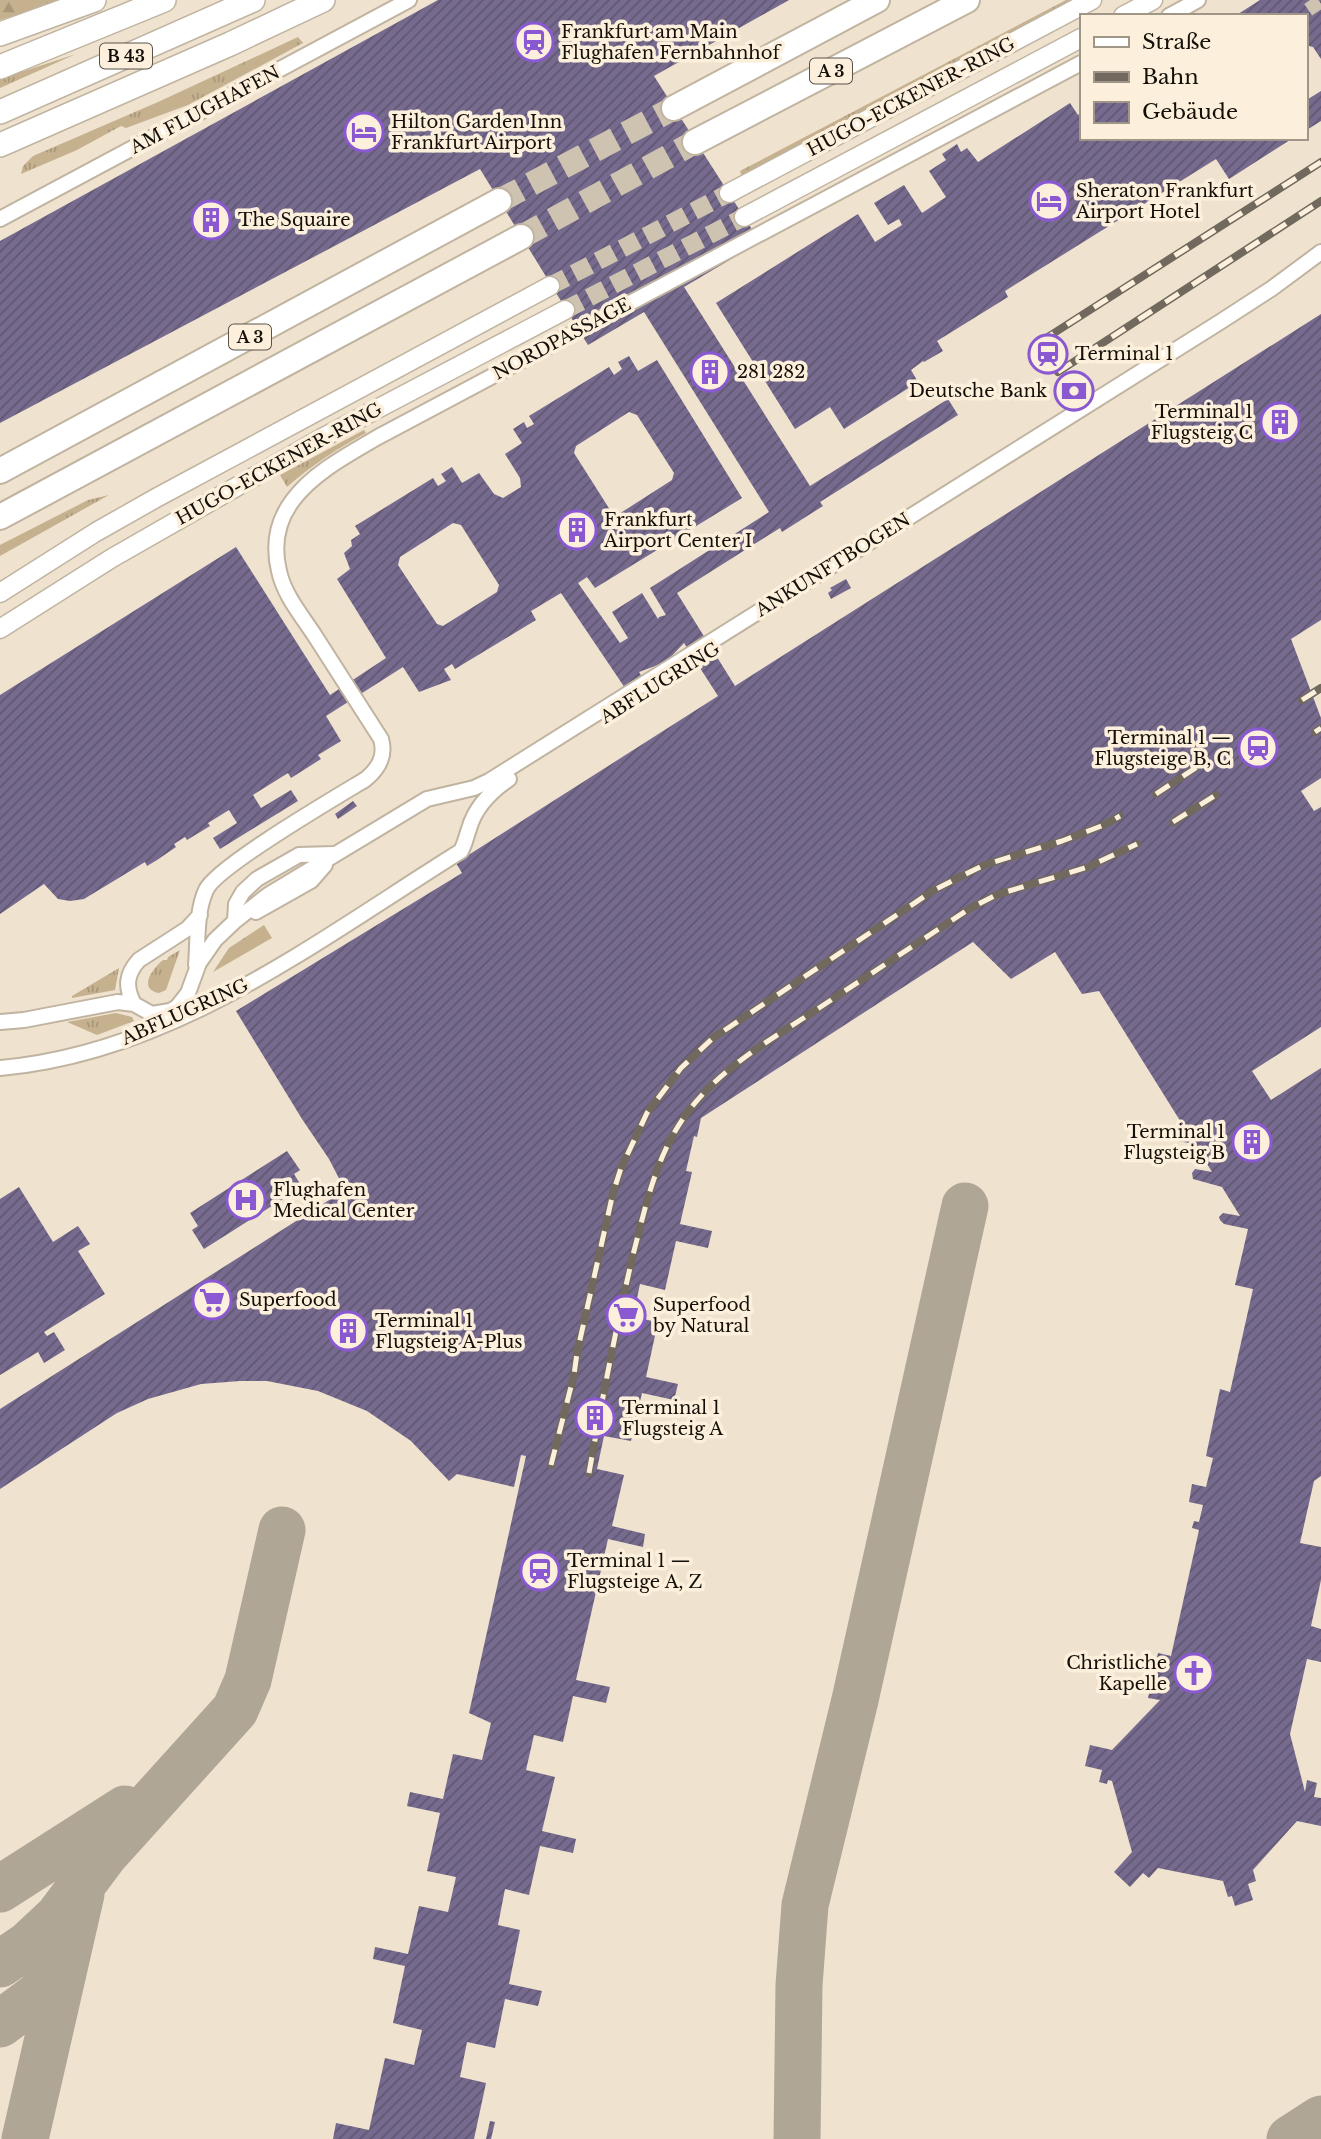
<svg xmlns="http://www.w3.org/2000/svg" width="1321" height="2139" viewBox="0 0 1321 2139" font-family="'Libre Baskerville',serif">
	<defs>
		<pattern id="grass-tufts" width="24" height="20" patternUnits="userSpaceOnUse" patternTransform="scale(1.75)"><rect width="24" height="20" fill="#c6b18f"/><path d="M3 7l-1-3M5 7V3M7 7l1-3M15 17l-1-3M17 17v-4M19 17l1-3" fill="none" stroke="#a9977a"/></pattern>
		<pattern id="forest-firs" width="22" height="20" patternUnits="userSpaceOnUse" patternTransform="scale(1.75)"><rect width="22" height="20" fill="#c6b18f"/><path d="M5 1l3.5 6h-7zM16 11l3.5 6h-7z" fill="#a9977a"/></pattern>
		<pattern id="building-hatch" width="6" height="6" patternUnits="userSpaceOnUse" patternTransform="scale(1.75)"><rect width="6" height="6" fill="#766b8e"/><path d="M-1 1l2-2M0 6l6-6M5 7l2-2" fill="none" stroke="#605772"/></pattern>
	</defs>
	<rect width="100%" height="100%" fill="#efe2cf"/>
	<path fill="url(#grass-tufts)" d="M1066,0H1077L742,177L740,171Z
		M298,37L303,43L188,105L126,128L121,126L77,150L21,174L23,166L33,156L158,102Z
		M76,54L0,88V79Z
		M364,430L366,433C337,449 312,465 287,487L280,475Z
		M109,495L0,556V545L88,500Z
		M264,925L272,938L213,972L229,948Z
		M180,950L166,990L159,993C137,989 153,968 163,960H167L168,957Z
		M119,968L115,990L72,998V996Z
		M116,1013L132,1017L134,1021L97,1035L67,1022Z"/>
	<path fill="url(#forest-firs)" d="M0,0H65L0,20Z"/>
	<g fill="none" stroke-linecap="round" stroke-linejoin="round">
		<path stroke="#b0a696" stroke-width="47" d="M0,1889L125,1809
			M0,1964L28,1945L58,1917L105,1854L235,1710L248,1680L282,1530
			M0,2024L40,1994L61,1963
			M25,2139L81,1894
			M797,2139L799,1985L805,1905L855,1700L965,1206
			M1290,2139L1321,2119"/>
	</g>
	<path fill="url(#building-hatch)" fill-rule="evenodd" d="M438,0H789L654,76L760,242L684,287L810,486L948,399L958,415L820,502L823,506L782,532L780,528L677,593L735,686L1321,314V620L1291,639L1321,718V778L1301,791L1314,811L1321,807V1027L1252,1071L1271,1100L1321,1068V1476L1314,1481L1300,1543L1321,1547V1580L1311,1626L1321,1629V1662L1307,1659L1290,1734L1305,1792L1307,1780L1317,1783L1314,1797L1321,1798V1826L1297,1821L1253,1870L1256,1881L1248,1884L1253,1900L1235,1906L1232,1896L1228,1897L1223,1881L1158,1868L1149,1878L1143,1873L1130,1887L1114,1872L1132,1852L1112,1781L1108,1780L1107,1784L1099,1782L1102,1770L1085,1766L1090,1745L1112,1750L1160,1700L1148,1698L1158,1653L1171,1656L1199,1530L1192,1528L1194,1521L1199,1522L1203,1505L1189,1502L1192,1484L1206,1487L1213,1458L1206,1456L1220,1389L1230,1392L1253,1289L1235,1285L1248,1229L1224,1224L1220,1220L1219,1217L1223,1213L1240,1216L1222,1187L1193,1179L1192,1173L1195,1169L1212,1172L1195,1144L1172,1140L1164,1134L1165,1127L1169,1126L1184,1127L1099,991L1082,994L1055,952L1011,979L973,942L701,1118L697,1137L694,1136L686,1171L692,1172L680,1224L712,1231L708,1248L676,1241L665,1290L640,1284L633,1317L658,1322L646,1377L678,1384L674,1400L642,1393L631,1441L604,1436L597,1469L624,1475L612,1526L645,1534L643,1547L608,1539L576,1680L610,1687L606,1703L573,1696L563,1742L534,1735L526,1770L555,1777L542,1831L576,1839L573,1853L540,1846L529,1895L505,1889L498,1925L520,1930L509,1984L542,1991L538,2006L505,1999L495,2048L467,2042L460,2077L486,2083L474,2139H333L336,2123L369,2130L385,2058L414,2065L422,2030L393,2023L405,1966L373,1959L375,1947L408,1954L419,1906L448,1912L456,1877L427,1871L440,1813L407,1806L410,1792L443,1799L453,1754L482,1760L491,1723L469,1713L526,1456L521,1455L514,1487L457,1474L449,1481L411,1441L367,1411L318,1391L267,1381H240L201,1384L148,1399L117,1413L0,1489V1409L345,1190L329,1159L302,1119L236,1011L462,873L456,863L718,696L684,643L666,662L639,672L642,677L625,688L561,593L531,611L536,620L455,669L452,664L444,669L451,680L419,692L403,667L326,716L341,741L318,755L321,759L291,778L288,773L253,795L261,808L291,790L298,801L220,849L213,838L237,823L229,810L208,823L210,826L187,840L185,837L174,844L176,847L157,860L147,866L145,862L84,899L70,901L58,899L44,884L0,914V695L236,547L330,695L386,658L337,579L350,569L344,553L352,546L351,540L360,534L355,526L433,478L438,486L446,481L441,474L452,467L462,483L479,473L494,494L503,498L521,487L520,478L505,454L522,443L513,429L524,422L527,428L534,424L529,416L609,367L614,375L622,369L618,362L629,356L638,371L657,360L742,498L595,588L587,577L578,583L620,643L628,638L612,612L642,593L658,619L659,617L666,615L650,588L769,512L644,312L588,345L480,169L0,423V241ZM629,412L637,415L674,473L672,480L619,514L612,513L574,453L576,446ZM453,523L461,525L499,585L497,592L443,626L437,624L398,565L400,557Z
		M1260,0H1321V59L1313,47L1305,45V16H1235Z
		M1321,91V121L1305,131V101Z
		M1070,103L1078,115L1081,113V138H1293L1229,179L1216,159L1005,291L1008,297L937,341L943,351L924,362L923,361L911,370L918,382L844,429L830,407L795,429L716,303L858,214L875,242L902,225L899,219L888,225L874,203L904,185L922,213L946,197L929,171L946,160L942,154L957,144L961,152L967,148L978,162Z
		M846,579L851,588L831,599L828,593L832,590L830,588Z
		M353,801L357,806L338,819L335,814Z
		M287,1151L300,1170L294,1174L302,1187L204,1249L192,1230L198,1226L190,1213Z
		M19,1187L53,1242L78,1226L90,1244L78,1251L105,1294L44,1332L47,1336L54,1332L65,1350L44,1363L38,1352L0,1375V1199Z
		M490,2121L495,2122L491,2139H486Z"/>
	<g fill="none" stroke-linecap="round" stroke-linejoin="round">
		<path stroke="#cec2b1" stroke-width="14" stroke-dasharray="14 7" stroke-linecap="butt" d="M1310,0L1321,16"/>
		<path stroke="#cec2b1" stroke-width="18" stroke-dasharray="18 9" stroke-linecap="butt" d="M550,286L729,193
			M565,310L744,217"/>
		<path stroke="#cec2b1" stroke-width="24" stroke-dasharray="24 12" stroke-linecap="butt" d="M499,201L674,108
			M521,237L695,142"/>
		<g stroke="#c0b4a1" stroke-width="18">
			<path id="minor" d="M1169,16L1198,0
				M0,219L409,0
				M256,912L311,881L325,865
				M235,921L236,904L243,892L257,879L299,855L334,854
				M196,965C198,940 196,912 206,890C216,867 338,796 366,779C379,768 386,756 381,739C359,705 337,670 315,636C302,616 284,595 279,571C273,546 277,521 293,500C313,473 349,454 378,437L1081,63
				M134,1004C125,987 126,974 139,960L187,929L200,915
				M0,1022L24,1020L118,1002L134,1004L152,1014L170,1011L177,1007L188,993L199,963L215,940L235,921L268,895L427,799L474,788L489,781L1220,322L1271,289L1321,252
				M0,1068C174,1053 318,940 461,851C465,844 466,837 469,829C475,807 490,792 509,779"/>
		</g>
		<g stroke="#c0b4a1" stroke-width="21">
			<path id="tertiary" d="M1123,16L1153,0
				M729,193L1092,0
				M744,217L1081,38
				M0,593L96,532L156,498L550,286
				M0,629L112,558L320,439L565,310"/>
		</g>
		<g stroke="#c0b4a1" stroke-width="26">
			<path id="trunk" d="M0,34L94,0
				M0,67L164,0
				M0,112L253,0
				M0,145L230,44L323,0"/>
		</g>
		<g stroke="#c0b4a1" stroke-width="28">
			<path id="motorway" d="M674,108L877,0
				M695,142L967,0
				M0,471L499,201
				M0,517L521,237"/>
		</g>
		<use href="#minor" stroke="#fff" stroke-width="14"/>
		<use href="#tertiary" stroke="#fff" stroke-width="18"/>
		<use href="#trunk" stroke="#fff" stroke-width="23"/>
		<use href="#motorway" stroke="#fff" stroke-width="24"/>
		<g stroke="#71695d" stroke-width="8">
			<path id="rail" d="M1040,342L1321,162
				M1058,372L1321,201
				M1302,700L1321,688
				M1315,732L1321,728
				M1156,794L1197,767
				M1173,822L1216,795
				M551,1465L574,1375L577,1353L613,1193L621,1168L647,1113L681,1068L713,1038L934,890L984,865L1062,841L1104,825L1120,816
				M589,1473C602,1400 616,1327 633,1255C646,1205 656,1155 687,1113C721,1067 772,1039 819,1008C869,975 919,942 969,909L996,895L1088,867L1137,844"/>
		</g>
		<use href="#rail" stroke="#fcf0dc" stroke-width="5" stroke-dasharray="16" stroke-linecap="butt"/>
	</g>
	<defs>
		<g id="station-ring" transform="scale(2.0125)"><circle r="9.5" fill="#fcf0dc" stroke="#8a58d1" stroke-width="1.5"/><path d="M-3-6H3Q5-6 5-4V2Q5 4 3 4L4.5 6H3L1.5 4h-3L-3 6H-4.5L-3 4Q-5 4-5 2V-4Q-5-6-3-6ZM-3.5-4v3h7v-3ZM-3.5 1v1.5H-2V1ZM2 1v1.5H3.5V1Z" fill="#8a58d1"/></g>
		<g id="hotel-ring" transform="scale(2.0125)"><circle r="9.5" fill="#fcf0dc" stroke="#8a58d1" stroke-width="1.5"/><path d="M-6-4.5h1.5V1H6V5H4.5V3h-9V5H-6ZM-4 0a1.8 1.8 0 1 1 3.6 0ZM.5 0V-2.5h3Q6-2.5 6 0Z" fill="#8a58d1"/></g>
		<g id="building-ring" transform="scale(2.0125)"><circle r="9.5" fill="#fcf0dc" stroke="#8a58d1" stroke-width="1.5"/><path d="M-4-6H4V6H1V3H-1V6H-4ZM-2.5-4.3h1.7v1.8h-1.7ZM.8-4.3h1.7v1.8H.8ZM-2.5-1h1.7V.8h-1.7ZM.8-1h1.7V.8H.8Z" fill="#8a58d1"/></g>
		<g id="bank-ring" transform="scale(2.0125)"><circle r="9.5" fill="#fcf0dc" stroke="#8a58d1" stroke-width="1.5"/><path d="M-6-4H6V4H-6ZM0-2.3a2.3 2.3 0 1 0 0 4.6a2.3 2.3 0 1 0 0-4.6Z" fill="#8a58d1"/></g>
		<g id="hospital-ring" transform="scale(2.0125)"><circle r="9.5" fill="#fcf0dc" stroke="#8a58d1" stroke-width="1.5"/><path d="M-5-5h3v3.5h4V-5h3V5h-3V1.5h-4V5h-3Z" fill="#8a58d1"/></g>
		<g id="supermarket-ring" transform="scale(2.0125)"><circle r="9.5" fill="#fcf0dc" stroke="#8a58d1" stroke-width="1.5"/><path d="M-6-5.5h2.5l.6 2H6L4.5 2H-2.5L-4.4-4H-6ZM-1.5 3.2a1.3 1.3 0 1 0 .1 0ZM3 3.2a1.3 1.3 0 1 0 .1 0Z" fill="#8a58d1"/></g>
		<g id="church-ring" transform="scale(2.0125)"><circle r="9.5" fill="#fcf0dc" stroke="#8a58d1" stroke-width="1.5"/><path d="M-1.2-6h2.4v3.5h3.3v2.4h-3.3V6h-2.4V-.1h-3.3v-2.4h3.3Z" fill="#8a58d1"/></g>
	</defs>
	<g fill-rule="evenodd">
		<use href="#station-ring" x="534" y="42"/>
		<use href="#hotel-ring" x="364" y="132"/>
		<use href="#hotel-ring" x="1049" y="201"/>
		<use href="#building-ring" x="211" y="220"/>
		<use href="#station-ring" x="1048" y="354"/>
		<use href="#building-ring" x="710" y="372"/>
		<use href="#bank-ring" x="1074" y="391"/>
		<use href="#building-ring" x="1280" y="422"/>
		<use href="#building-ring" x="577" y="530"/>
		<use href="#station-ring" x="1258" y="748"/>
		<use href="#building-ring" x="1252" y="1142"/>
		<use href="#hospital-ring" x="246" y="1200"/>
		<use href="#supermarket-ring" x="212" y="1300"/>
		<use href="#supermarket-ring" x="626" y="1315"/>
		<use href="#building-ring" x="348" y="1331"/>
		<use href="#building-ring" x="595" y="1418"/>
		<use href="#station-ring" x="540" y="1571"/>
		<use href="#church-ring" x="1194" y="1673"/>
	</g>
	<g text-anchor="middle" stroke-width="7" stroke-linejoin="round" paint-order="stroke">
		<g fill="#fcf0dc" stroke="#5a5348" stroke-width="2">
			<rect x="100" y="43.5" width="52" height="25" rx="5"/>
			<rect x="810" y="58.5" width="42" height="25" rx="5"/>
			<rect x="229" y="324.5" width="42" height="25" rx="5"/>
		</g>
		<g font-size="16" font-weight="bold" fill="#141009">
			<text x="126" y="62">B 43</text>
			<text x="831" y="77">A 3</text>
			<text x="250" y="343">A 3</text>
		</g>
		<g font-size="18" fill="#141009" stroke="#fcf0dc" text-anchor="start">
			<text x="561" y="38">Frankfurt am Main<tspan x="561" dy="21">Flughafen Fernbahnhof</tspan></text>
			<text x="391" y="128">Hilton Garden Inn<tspan x="391" dy="21">Frankfurt Airport</tspan></text>
			<text x="1076" y="197">Sheraton Frankfurt<tspan x="1076" dy="21">Airport Hotel</tspan></text>
			<text x="238" y="226">The Squaire</text>
			<text x="1075" y="360">Terminal 1</text>
			<text x="737" y="378">281 282</text>
			<text x="1047" y="397" text-anchor="end">Deutsche Bank</text>
			<text x="1253" y="418" text-anchor="end">Terminal 1<tspan x="1253" dy="21">Flugsteig C</tspan></text>
			<text x="604" y="526">Frankfurt<tspan x="604" dy="21">Airport Center I</tspan></text>
			<text x="1231" y="744" text-anchor="end">Terminal 1 —<tspan x="1231" dy="21">Flugsteige B, C</tspan></text>
			<text x="1225" y="1138" text-anchor="end">Terminal 1<tspan x="1225" dy="21">Flugsteig B</tspan></text>
			<text x="273" y="1196">Flughafen<tspan x="273" dy="21">Medical Center</tspan></text>
			<text x="239" y="1306">Superfood</text>
			<text x="653" y="1311">Superfood<tspan x="653" dy="21">by Natural</tspan></text>
			<text x="375" y="1327">Terminal 1<tspan x="375" dy="21">Flugsteig A-Plus</tspan></text>
			<text x="622" y="1414">Terminal 1<tspan x="622" dy="21">Flugsteig A</tspan></text>
			<text x="567" y="1567">Terminal 1 —<tspan x="567" dy="21">Flugsteige A, Z</tspan></text>
			<text x="1167" y="1669" text-anchor="end">Christliche<tspan x="1167" dy="21">Kapelle</tspan></text>
		</g>
		<g font-size="18" fill="#141009" stroke="#fcf0dc">
			<text transform="translate(911 97) rotate(-28)" y="6">HUGO-ECKENER-RING</text>
			<text transform="translate(205 110) rotate(-28)" y="6">AM FLUGHAFEN</text>
			<text transform="translate(562 339) rotate(-28)" y="6">NORDPASSAGE</text>
			<text transform="translate(279 464) rotate(-29)" y="6">HUGO-ECKENER-RING</text>
			<text transform="translate(833 565) rotate(-32)" y="6">ANKUNFTBOGEN</text>
			<text transform="translate(660 683) rotate(-32)" y="6">ABFLUGRING</text>
			<text transform="translate(185 1012) rotate(-24)" y="6">ABFLUGRING</text>
		</g>
	</g>
	<rect x="1080" y="14" width="228" height="126" fill="#fcf0dc" stroke="#9f9688" stroke-width="2"/>
	<rect x="1094" y="37" width="35" height="10" fill="#ffffff" stroke="#9f9688" stroke-width="2"/>
	<text x="1142" y="49" font-size="21" fill="#141009">Straße</text>
	<rect x="1094" y="72" width="35" height="10" fill="#71695d" stroke="#9f9688" stroke-width="2"/>
	<text x="1142" y="84" font-size="21" fill="#141009">Bahn</text>
	<rect x="1094" y="102" width="35" height="21" fill="url(#building-hatch)" stroke="#9f9688" stroke-width="2"/>
	<text x="1142" y="119" font-size="21" fill="#141009">Gebäude</text>
</svg>
